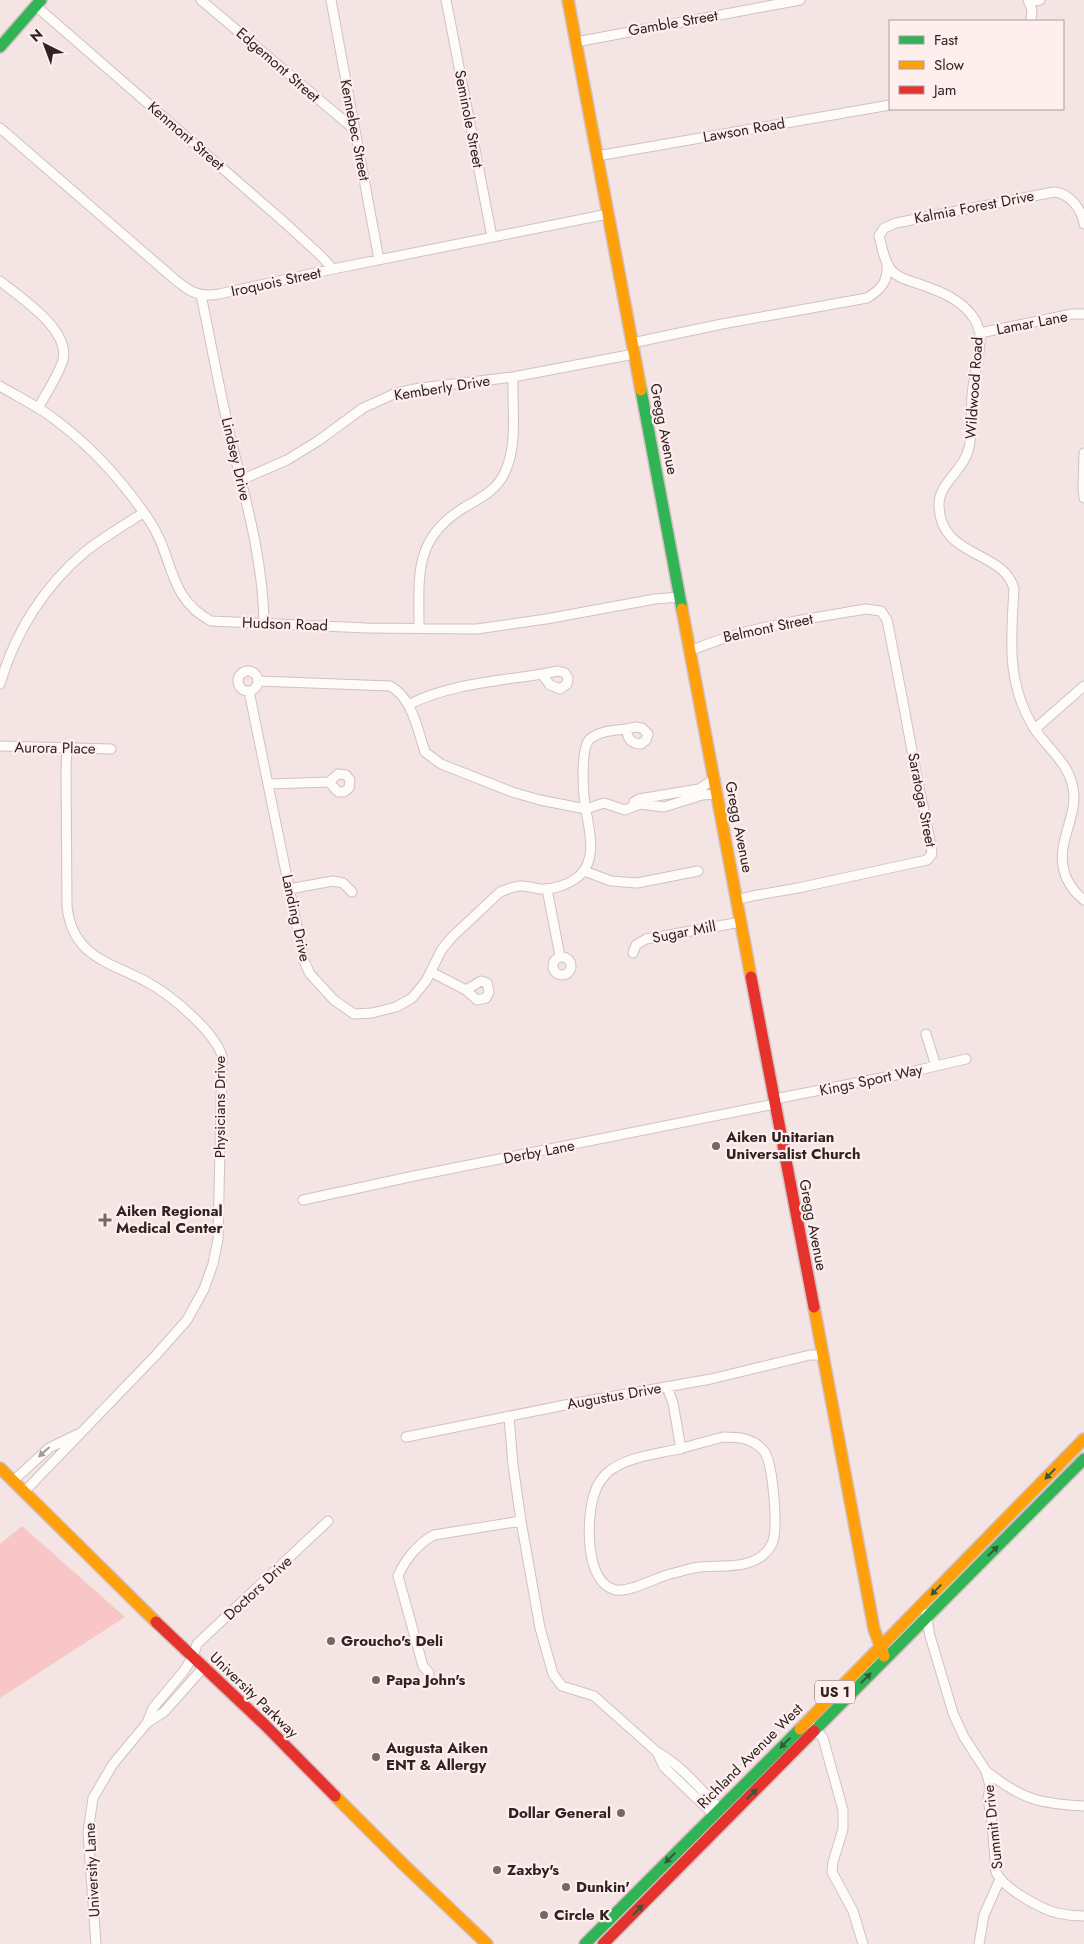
<svg xmlns="http://www.w3.org/2000/svg" width="1084" height="1944" viewBox="0 0 1084 1944" font-family="Jost,sans-serif">
	<rect width="100%" height="100%" fill="#f5e4e4"/>
	<path fill="#f9c6c7" d="M22,1526L125,1617L0,1698V1544Z"/>
	<g fill="none" stroke-linecap="round" stroke-linejoin="round">
		<g stroke="#d1c1c1" stroke-width="11">
			<path id="street" d="M201,0L355,130
				M331,0L379,260
				M446,0L492,237
				M1028,0L1032,10L1031,21
				M1029,2L1040,0
				M36,6L284,222L320,255L333,269
				M576,42L800,0
				M0,128L164,270C182,285 193,299 219,294L333,269L608,214
				M597,156L890,105
				M1084,224C1082,209 1069,193 1054,192L896,223L884,228L879,236C882,247 884,262 892,271C899,279 909,280 919,284C940,291 963,300 975,320C977,323 979,330 980,334C981,354 974,375 972,395C971,411 973,436 968,451C963,470 940,483 939,503C938,559 1004,549 1014,589C1011,639 1006,683 1034,728C1047,748 1069,763 1073,788C1079,818 1053,844 1066,877C1070,886 1076,894 1084,900
				M0,281C21,298 74,332 62,363C56,379 46,394 38,408
				M201,295C211,343 220,392 231,440C246,501 263,560 264,623
				M980,333L1072,314H1084
				M632,343L722,324L867,298C882,289 888,281 887,264
				M0,386C15,395 31,403 46,413C86,441 122,480 149,520C174,556 167,598 211,621L367,628L477,629L546,619L655,599L680,597
				M1084,453L1083,489L1084,498
				M241,480L287,460L318,441L363,408L396,393L420,388L513,377L634,354
				M419,628C419,576 413,538 465,507C481,498 497,490 505,472C518,444 512,408 513,377
				M690,651C745,627 808,619 866,609L881,611L887,620C897,669 906,718 915,767C920,796 928,824 932,854L927,860L798,888L752,896L737,900
				M558,671L565,673L568,678L567,684L560,689L550,685L542,674Z
				M238 681a10 10 0 1 1 20 0a10 10 0 1 1-20 0Z
				M258,681L390,686C412,697 418,731 425,752L441,764L512,792L540,800L586,809L604,803L625,810L640,804L664,807L702,795L717,794
				M0,684C15,632 45,585 86,551C104,537 124,525 143,513
				M249,691L304,961L310,974L334,1000L354,1014L372,1013L396,1007L412,998L426,981L442,949L452,937L500,892C507,889 514,886 521,886C528,886 534,888 540,889C553,890 570,884 579,876C598,859 589,830 586,810C583,796 580,748 590,739C599,731 615,730 626,729
				M408,705C449,684 498,681 542,674
				M636,727L642,728L648,734L646,740L641,744C630,744 628,738 626,729Z
				M1035,729L1084,686
				M0,746L111,749
				M338,774L346,775L350,780L349,788L344,792H338L329,782Z
				M269,784L329,782
				M634,802L639,799L699,789L714,779
				M584,871L611,881L637,883L698,871
				M289,889L333,881L343,883L352,892
				M547,889L560,956
				M633,953L636,945L646,939L741,922
				M553 966a9 9 0 1 1 18 0a9 9 0 1 1-18 0Z
				M431,972L466,990
				M481,981L487,983L489,992L486,998L477,1000L466,990Z
				M926,1034L936,1066
				M775,1099L906,1073L966,1059
				M303,1200L414,1176L775,1104
				M667,1387L673,1403L681,1449
				M509,1416L513,1465L521,1521L540,1628L553,1674L562,1686L594,1696L657,1752C681,1765 700,1789 719,1808
				M406,1437L575,1403L711,1379L810,1355H823
				M723,1437C739,1437 753,1438 764,1451C773,1463 777,1521 774,1537C773,1544 768,1551 762,1556C745,1569 720,1565 700,1567C690,1568 680,1572 670,1574C655,1578 631,1592 616,1590C584,1584 586,1515 595,1492C597,1485 602,1478 607,1473C625,1457 656,1454 679,1449C693,1445 708,1441 723,1437Z
				M13,1481L49,1448L78,1434
				M24,1492L156,1355L187,1320L204,1289L213,1264L218,1239L222,1056C214,1031 171,995 147,982C110,962 72,957 67,906L66,770L67,748
				M926,1614L930,1636L953,1713L964,1737L986,1771L990,1786L988,1799L992,1822L996,1872C1003,1888 1039,1908 1057,1913C1066,1915 1075,1916 1084,1916
				M429,1673L423,1666L398,1576C405,1559 419,1543 434,1535L521,1521
				M147,1723L164,1712L203,1668
				M813,1726L823,1738L843,1810V1829L833,1862L832,1872L853,1911L863,1944
				M657,1752L664,1767L713,1814
				M986,1771C1021,1799 1040,1804 1084,1806
				M96,1944L88,1832L93,1798L113,1764L147,1723L153,1708L183,1672L193,1657L197,1644L328,1521
				M979,1944L984,1915L1000,1879"/>
		</g>
		<g stroke="#d1c1c1" stroke-width="14">
			<path id="fast" d="M0,47L41,0
				M641,390L682,609
				M814,1731L1084,1459
				M585,1944L800,1729"/>
		</g>
		<g stroke="#d1c1c1" stroke-width="14">
			<path id="slow" d="M568,0L641,390
				M682,609L751,977
				M814,1307L874,1629L884,1656
				M0,1468L156,1622
				M800,1729L1084,1439
				M335,1796L403,1864L487,1944"/>
		</g>
		<g stroke="#d1c1c1" stroke-width="14">
			<path id="jam" d="M751,977L814,1307
				M156,1622L265,1725L335,1796
				M603,1944L814,1731"/>
		</g>
		<use href="#street" stroke="#fefbfb" stroke-width="9"/>
		<use href="#fast" stroke="#30b455" stroke-width="11"/>
		<use href="#slow" stroke="#ff9f0a" stroke-width="11"/>
		<use href="#jam" stroke="#e5322d" stroke-width="11"/>
	</g>
	<defs><path id="oneway-solid" d="M-6-.8H1V-3.2L6.5 0L1 3.2V.8H-6Z" transform="scale(1.25)"/></defs>
	<use fill="#a29999" href="#oneway-solid" transform="translate(44 1452) rotate(138)"/>
	<g fill="#315c36">
		<use href="#oneway-solid" transform="translate(1050 1474) rotate(134)"/>
		<use href="#oneway-solid" transform="translate(993 1551) rotate(-45)"/>
		<use href="#oneway-solid" transform="translate(936 1590) rotate(134)"/>
		<use href="#oneway-solid" transform="translate(866 1678) rotate(-45)"/>
		<use href="#oneway-solid" transform="translate(785 1743) rotate(135)"/>
		<use href="#oneway-solid" transform="translate(752 1794) rotate(-45)"/>
		<use href="#oneway-solid" transform="translate(670 1858) rotate(135)"/>
		<use href="#oneway-solid" transform="translate(638 1910) rotate(-45)"/>
	</g>
	<g fill="#766666" stroke="#fee" stroke-width="2">
		<circle cx="716" cy="1146" r="5"/>
		<path d="M102.5 1212.5h5v5h5v5h-5v5h-5v-5h-5v-5h5z"/>
		<circle cx="331" cy="1641" r="5"/>
		<circle cx="376" cy="1680" r="5"/>
		<circle cx="376" cy="1757" r="5"/>
		<circle cx="621" cy="1813" r="5"/>
		<circle cx="497" cy="1870" r="5"/>
		<circle cx="566" cy="1887" r="5"/>
		<circle cx="544" cy="1915" r="5"/>
	</g>
	<g text-anchor="middle" stroke-width="4.5" stroke-linejoin="round" paint-order="stroke">
		<rect fill="#fee" stroke="#6f5f5f" stroke-width="1" x="815" y="1680.5" width="40" height="23" rx="4"/>
		<g font-size="14" font-weight="bold" fill="#312222">
			<text x="835" y="1697">US 1</text>
		</g>
		<g font-size="15" fill="#312222" stroke="#fee">
			<text transform="translate(673 23) rotate(-10)" y="5">Gamble Street</text>
			<text transform="translate(278 65) rotate(41)" y="5">Edgemont Street</text>
			<text transform="translate(469 119) rotate(79)" y="5">Seminole Street</text>
			<text transform="translate(355 130) rotate(79)" y="5">Kennebec Street</text>
			<text transform="translate(744 130) rotate(-10)" y="5">Lawson Road</text>
			<text transform="translate(186 136) rotate(41)" y="5">Kenmont Street</text>
			<text transform="translate(974 207) rotate(-11)" y="5">Kalmia Forest Drive</text>
			<text transform="translate(276 282) rotate(-12)" y="5">Iroquois Street</text>
			<text transform="translate(1032 323) rotate(-11)" y="5">Lamar Lane</text>
			<text transform="translate(442 388) rotate(-9)" y="5">Kemberly Drive</text>
			<text transform="translate(974 388) rotate(-86)" y="5">Wildwood Road</text>
			<text transform="translate(664 429) rotate(79)" y="5">Gregg Avenue</text>
			<text transform="translate(236 459) rotate(77)" y="5">Lindsey Drive</text>
			<text transform="translate(285 624) rotate(2)" y="5">Hudson Road</text>
			<text transform="translate(768 628) rotate(-12)" y="5">Belmont Street</text>
			<text transform="translate(55 748) rotate(1)" y="5">Aurora Place</text>
			<text transform="translate(922 800) rotate(79)" y="5">Saratoga Street</text>
			<text transform="translate(739 827) rotate(79)" y="5">Gregg Avenue</text>
			<text transform="translate(296 918) rotate(78)" y="5">Landing Drive</text>
			<text transform="translate(684 932) rotate(-11)" y="5">Sugar Mill</text>
			<text transform="translate(871 1080) rotate(-12)" y="5">Kings Sport Way</text>
			<text transform="translate(220 1107) rotate(-90)" y="5">Physicians Drive</text>
			<text transform="translate(539 1152) rotate(-11)" y="5">Derby Lane</text>
			<text transform="translate(813 1225) rotate(79)" y="5">Gregg Avenue</text>
			<text transform="translate(614 1396) rotate(-10)" y="5">Augustus Drive</text>
			<text transform="translate(258 1588) rotate(-43)" y="5">Doctors Drive</text>
			<text transform="translate(254 1695) rotate(44)" y="5">University Parkway</text>
			<text transform="translate(750 1756) rotate(-45)" y="5">Richland Avenue West</text>
			<text transform="translate(993 1827) rotate(-96)" y="5">Summit Drive</text>
			<text transform="translate(92 1870) rotate(-93)" y="5">University Lane</text>
		</g>
		<g font-size="15" font-weight="bold" fill="#312222" stroke="#fee" text-anchor="start">
			<text x="726" y="1142">Aiken Unitarian<tspan x="726" dy="17">Universalist Church</tspan></text>
			<text x="116" y="1216">Aiken Regional<tspan x="116" dy="17">Medical Center</tspan></text>
			<text x="341" y="1646">Groucho's Deli</text>
			<text x="386" y="1685">Papa John's</text>
			<text x="386" y="1753">Augusta Aiken<tspan x="386" dy="17">ENT &amp; Allergy</tspan></text>
			<text x="611" y="1818" text-anchor="end">Dollar General</text>
			<text x="507" y="1875">Zaxby's</text>
			<text x="576" y="1892">Dunkin'</text>
			<text x="554" y="1920">Circle K</text>
		</g>
	</g>
	<rect x="889" y="20" width="175" height="90" fill="#ffeeee" stroke="#ad9c9c"/>
	<rect x="899" y="36" width="25" height="8" fill="#30b455" stroke="#ad9c9c"/>
	<text x="934" y="45" font-size="15" fill="#312222">Fast</text>
	<rect x="899" y="61" width="25" height="8" fill="#ff9f0a" stroke="#ad9c9c"/>
	<text x="934" y="70" font-size="15" fill="#312222">Slow</text>
	<rect x="899" y="86" width="25" height="8" fill="#e5322d" stroke="#ad9c9c"/>
	<text x="934" y="95" font-size="15" fill="#312222">Jam</text>
	<g transform="translate(45 45) rotate(318)" stroke="#ffeeee" stroke-width="4" paint-order="stroke">
	<path d="M0-4L9 19L0 12L-9 19Z" fill="#312222"/>
	<text y="-8" font-size="14" font-weight="bold" text-anchor="middle" fill="#312222">N</text>
	</g>
</svg>
